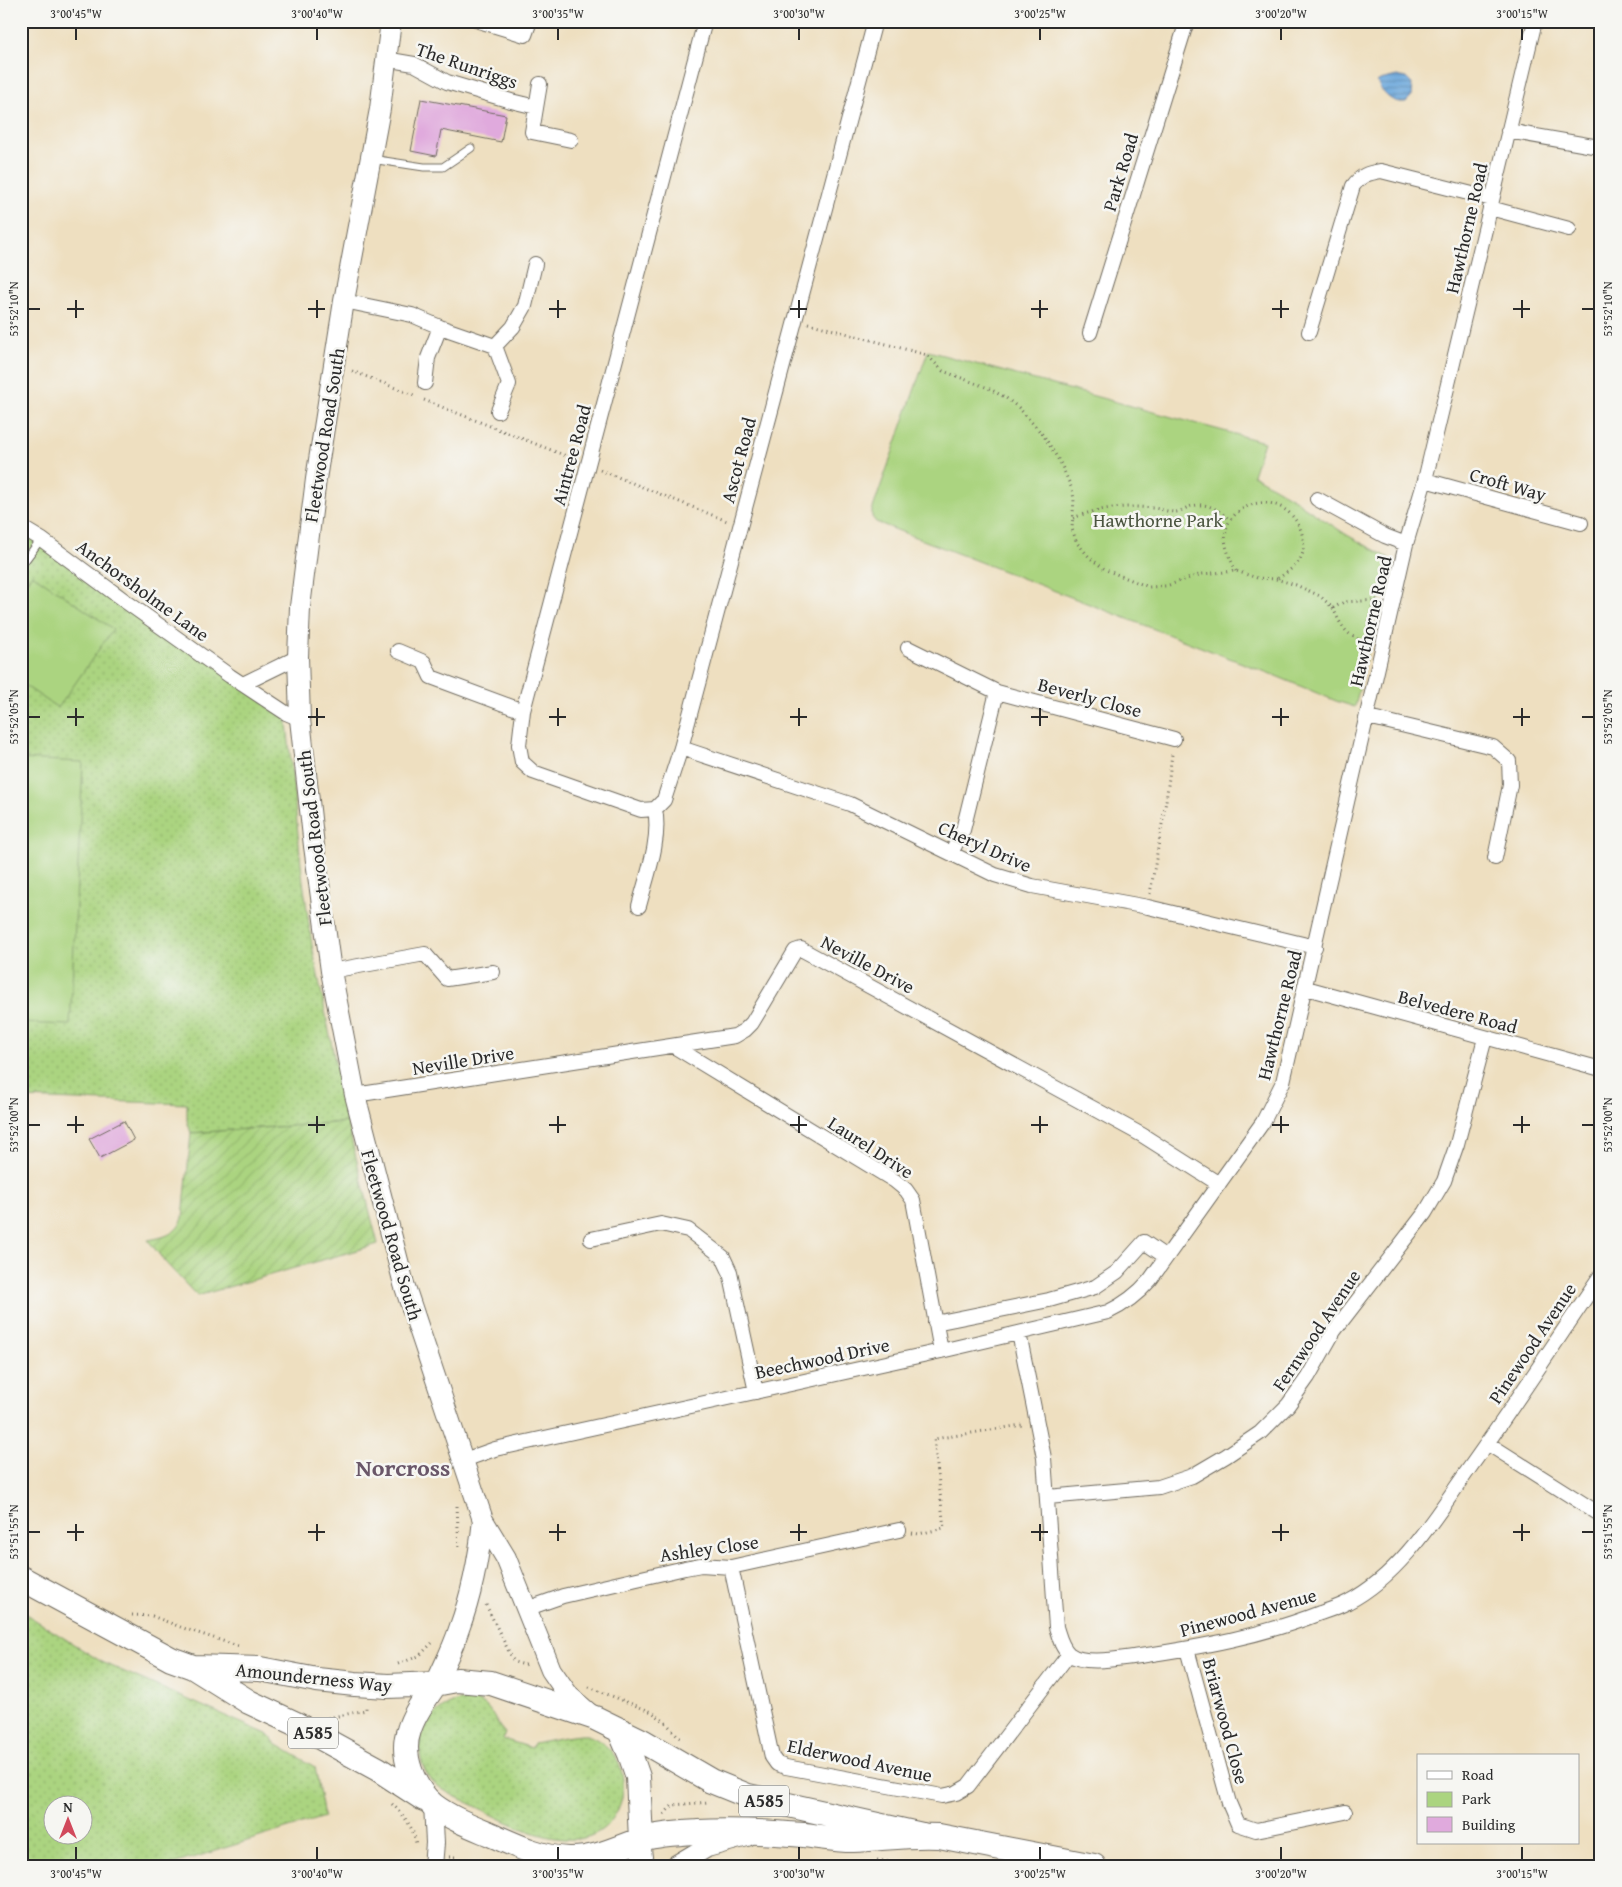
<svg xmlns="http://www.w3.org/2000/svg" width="1622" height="1887" viewBox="0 0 1622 1887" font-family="'Gentium Book Plus',serif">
	<defs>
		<pattern id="grass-dots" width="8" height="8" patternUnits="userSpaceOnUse" patternTransform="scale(1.25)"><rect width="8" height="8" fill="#abd480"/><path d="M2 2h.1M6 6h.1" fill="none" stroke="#93b66f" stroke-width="1.8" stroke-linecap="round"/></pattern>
		<pattern id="garden-furrows" width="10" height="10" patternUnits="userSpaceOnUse" patternTransform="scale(1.25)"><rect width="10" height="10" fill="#abd480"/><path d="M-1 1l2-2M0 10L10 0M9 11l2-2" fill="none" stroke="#93b66f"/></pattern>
		<pattern id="water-rules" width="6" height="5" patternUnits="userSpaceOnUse" patternTransform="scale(1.25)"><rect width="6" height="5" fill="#6ba7dc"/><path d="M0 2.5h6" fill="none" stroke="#5888b3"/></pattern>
	</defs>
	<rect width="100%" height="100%" fill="#f6f6f2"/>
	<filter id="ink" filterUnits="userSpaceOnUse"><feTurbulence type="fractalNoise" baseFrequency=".02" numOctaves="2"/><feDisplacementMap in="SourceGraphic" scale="10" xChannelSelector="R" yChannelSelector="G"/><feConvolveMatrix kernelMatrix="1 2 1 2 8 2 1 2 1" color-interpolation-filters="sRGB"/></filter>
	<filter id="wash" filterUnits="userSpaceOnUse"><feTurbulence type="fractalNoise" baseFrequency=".0096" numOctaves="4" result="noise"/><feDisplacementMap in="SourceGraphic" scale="20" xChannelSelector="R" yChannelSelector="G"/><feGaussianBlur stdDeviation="1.12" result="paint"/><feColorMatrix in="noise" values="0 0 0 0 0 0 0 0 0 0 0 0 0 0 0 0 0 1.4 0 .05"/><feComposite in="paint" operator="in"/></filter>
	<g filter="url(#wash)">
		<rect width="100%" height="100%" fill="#eedfc0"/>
		<path fill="url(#grass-dots)" stroke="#6b8056" fill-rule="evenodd" d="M21,527L286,713L302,874L312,945L347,1122L191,1133L187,1121V1104L21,1098Z
			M21,1611L102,1662L269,1735L276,1744L315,1767L324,1817L167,1866H21ZM52,1804H82V1834H52Z
			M468,1700C494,1702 490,1718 505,1733L503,1739L532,1748L534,1743C546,1741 575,1734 586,1735C593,1736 601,1742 606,1746C639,1775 622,1835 577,1839C541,1842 504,1820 473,1805C448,1793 423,1784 420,1753C418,1725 440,1701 468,1700Z"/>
		<path fill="#abd480" stroke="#6b8056" d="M928,351L1264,442L1253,475L1298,501L1300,504L1347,535L1389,558L1355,707L1336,701L1276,676L876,522L872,517V511Z
			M32,574L113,629L58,708L21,683V590Z
			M21,759L83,762L70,1025L21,1023Z"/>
		<path fill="url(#garden-furrows)" stroke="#6b8056" d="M347,1122L378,1244L197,1296L165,1262L148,1240C165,1237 177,1234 183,1218L191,1133Z"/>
		<path fill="url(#water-rules)" stroke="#4b6984" d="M1397,76L1406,78L1412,84L1411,97L1406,102C1392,104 1383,94 1377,82L1380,80Z"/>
		<g id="blocks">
			<path fill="#e0aadd" d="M421,99L506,115L501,142L441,130L436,156L411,151Z
				M124,1121L134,1140L100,1158L89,1139Z"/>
		</g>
	</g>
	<g filter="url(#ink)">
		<use href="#blocks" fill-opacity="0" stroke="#6f6a5f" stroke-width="1"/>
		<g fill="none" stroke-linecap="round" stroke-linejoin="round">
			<g stroke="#6f6a5f" stroke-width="9">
				<path id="service" d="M371,159L424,167H443L471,148
					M21,566L41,539"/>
			</g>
			<g stroke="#6f6a5f" stroke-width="16">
				<path id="minor" d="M479,21L525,35L530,21
					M385,59L414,64L447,82L511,101L536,107
					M540,84L532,132L571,140
					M1508,131L1593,146
					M1490,208L1569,229
					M344,301L412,315L440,327L495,346L509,384L498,411
					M1309,332L1353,186C1361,175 1368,173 1381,171L1492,199
					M1090,333L1187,21
					M495,346L513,327L525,306L535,264
					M425,383L428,358L440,327
					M1425,480L1581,523
					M1317,499L1385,536L1406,544
					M21,527L41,539L125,601L230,676L286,713L300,719
					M908,648L997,692L1174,739
					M398,651L424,662L431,677L523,711
					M243,684L298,657
					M1368,717L1493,747L1509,761L1510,785L1495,858
					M681,748L850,804L995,875L1032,886L1148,907L1315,947
					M655,809L641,810L533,772L522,762L519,745L523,711L705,21
					M951,853L963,830L997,692
					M639,906C647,875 661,840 655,809L664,800L681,748L875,21
					M331,971L425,954L447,979L493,972
					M1306,988L1601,1069
					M675,1047L895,1181L906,1190L913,1200L941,1351
					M355,1095L735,1036L745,1030L752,1023L795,951L801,949L1142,1135L1219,1184
					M591,1239L661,1224L688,1230L723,1257L730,1272L756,1392
					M935,1323L1049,1300L1095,1287L1117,1272L1144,1242L1166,1257
					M1019,1333L1044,1458L1056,1627C1059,1636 1061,1647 1069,1654C1084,1666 1122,1658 1140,1656C1201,1647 1262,1636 1320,1613C1329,1610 1339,1607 1348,1602C1402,1574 1437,1514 1471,1466C1516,1403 1558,1338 1601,1275
					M1487,1443L1601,1515
					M464,1460L495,1449L941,1351L1108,1312C1125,1304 1137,1295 1150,1280L1263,1122L1283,1082L1406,544L1425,480L1535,21
					M1048,1497L1159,1487L1192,1476L1226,1456L1260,1433L1288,1405L1308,1377L1334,1331L1425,1213L1444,1181L1457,1144L1485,1038
					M731,1567L772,1757L777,1764L786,1767L942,1796L956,1793L968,1786L1069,1654
					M526,1609L563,1596L685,1568L701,1565L731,1567L899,1530
					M1187,1649L1229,1803L1238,1824L1256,1830L1345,1812"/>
			</g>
			<g stroke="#6f6a5f" stroke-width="20">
				<path id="tertiary" d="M433,1804L435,1843L433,1866"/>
			</g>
			<g stroke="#6f6a5f" stroke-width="22">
				<path id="secondary" d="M391,21L380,109L344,301L316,479L300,607L298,657L300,719L314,846L331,971L355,1095L404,1284L483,1520L506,1558L551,1670L569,1696L591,1715
					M436,1683C444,1665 453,1648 459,1629C472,1594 479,1557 483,1520
					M640,1840L643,1866
					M675,1866L707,1847L747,1836"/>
			</g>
			<g stroke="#6f6a5f" stroke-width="26">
				<path id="trunk" d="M21,1578L171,1659L193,1667L249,1702L294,1723L378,1769L424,1799
					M194,1667L260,1669L317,1680L355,1684L388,1686L435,1684
					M620,1731L630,1754L638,1777L641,1840
					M922,1835L748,1796L711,1781L644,1742L595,1718L491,1683L457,1680L435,1684C426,1698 414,1713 409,1730C400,1755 413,1788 433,1805C450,1818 471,1826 490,1834C515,1845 541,1858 569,1859C594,1860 619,1847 642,1839C659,1834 680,1833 698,1832C733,1830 769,1832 804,1835C820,1837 837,1840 853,1840C882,1839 910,1834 939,1836L1094,1866"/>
			</g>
			<path stroke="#6f6a5f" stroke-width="3" stroke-dasharray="1 4" stroke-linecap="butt" d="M808,323L927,355L943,371L988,388L1006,398L1019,408L1044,436L1061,464L1072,489L1074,499L1072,529L1077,543L1090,558L1106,570L1149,587L1166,586L1202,574L1236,571L1257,578L1276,579L1296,585L1320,596L1333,608L1344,602L1377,600
				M352,371L416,396
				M424,400L574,459
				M600,470L727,521
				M1073,518C1098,508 1125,505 1152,508C1159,508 1167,512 1175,512C1181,512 1186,507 1192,506C1208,502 1219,510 1230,520
				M1236,571C1230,558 1223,545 1226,531C1227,523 1232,517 1238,512C1262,493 1294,505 1302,534C1308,559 1296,566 1277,579
				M1333,608C1342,628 1346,636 1368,643
				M1365,642L1374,599
				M1150,894L1166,801L1172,754
				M457,1506L459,1550
				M912,1533L919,1534L944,1528L934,1439L1022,1425
				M486,1605L514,1662L525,1665L529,1663
				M132,1615L152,1616L183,1628L241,1647
				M398,1664L419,1656L432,1643
				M589,1687L652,1712L665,1722L680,1738
				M328,1718L366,1710V1705
				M392,1804C404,1815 413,1827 416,1843
				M664,1814L673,1805L709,1802
				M449,1857H456L459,1866
				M877,1860L916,1866
				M943,1866L965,1863"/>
			<use href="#service" stroke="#fff" stroke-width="7"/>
			<use href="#minor" stroke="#fff" stroke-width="14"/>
			<use href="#tertiary" stroke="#fff" stroke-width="18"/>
			<use href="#secondary" stroke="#fff" stroke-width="20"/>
			<use href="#trunk" stroke="#fff" stroke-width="24"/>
		</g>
	</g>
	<path fill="none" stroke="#2b2b2b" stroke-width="2" d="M76,28V40M317,28V40M558,28V40M799,28V40M1040,28V40M1281,28V40M1522,28V40M76,300V318M317,300V318M558,300V318M799,300V318M1040,300V318M1281,300V318M1522,300V318M28,309H40M67,309H84M308,309H325M549,309H566M790,309H807M1031,309H1048M1272,309H1289M1513,309H1530M1582,309H1594M76,708V726M317,708V726M558,708V726M799,708V726M1040,708V726M1281,708V726M1522,708V726M28,717H40M67,717H84M308,717H325M549,717H566M790,717H807M1031,717H1048M1272,717H1289M1513,717H1530M1582,717H1594M76,1116V1133M317,1116V1133M558,1116V1133M799,1116V1133M1040,1116V1133M1281,1116V1133M1522,1116V1133M28,1125H40M67,1125H84M308,1125H325M549,1125H566M790,1125H807M1031,1125H1048M1272,1125H1289M1513,1125H1530M1582,1125H1594M76,1524V1541M317,1524V1541M558,1524V1541M799,1524V1541M1040,1524V1541M1281,1524V1541M1522,1524V1541M28,1532H40M67,1532H84M308,1532H325M549,1532H566M790,1532H807M1031,1532H1048M1272,1532H1289M1513,1532H1530M1582,1532H1594M76,1847V1860M317,1847V1860M558,1847V1860M799,1847V1860M1040,1847V1860M1281,1847V1860M1522,1847V1860"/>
	<g text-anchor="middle" stroke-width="5" stroke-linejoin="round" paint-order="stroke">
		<g fill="#f6f6f2" stroke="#686867" stroke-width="1">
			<rect x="288" y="1717.5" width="50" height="31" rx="4"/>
			<rect x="739" y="1785.5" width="50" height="31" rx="4"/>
		</g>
		<g font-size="18" font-weight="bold" fill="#2b2b2b">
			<text x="313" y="1739">A585</text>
			<text x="764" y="1807">A585</text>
		</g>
		<g font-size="19" fill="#2b2b2b" stroke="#f6f6f2">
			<text transform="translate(467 65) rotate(19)" y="7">The Runriggs</text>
			<text transform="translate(1120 172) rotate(-73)" y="7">Park Road</text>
			<text transform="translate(1466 228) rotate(-77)" y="7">Hawthorne Road</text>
			<text transform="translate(324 435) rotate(-81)" y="7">Fleetwood Road South</text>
			<text transform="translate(571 455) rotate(-75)" y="7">Aintree Road</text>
			<text transform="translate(738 460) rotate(-75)" y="7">Ascot Road</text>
			<text transform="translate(1508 484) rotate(16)" y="7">Croft Way</text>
			<text transform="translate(143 590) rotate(36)" y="7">Anchorsholme Lane</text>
			<text transform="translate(1370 621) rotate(-77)" y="7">Hawthorne Road</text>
			<text transform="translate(1090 697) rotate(15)" y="7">Beverly Close</text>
			<text transform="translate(314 838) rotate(-97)" y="7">Fleetwood Road South</text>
			<text transform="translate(985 846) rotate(24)" y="7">Cheryl Drive</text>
			<text transform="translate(868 964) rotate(28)" y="7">Neville Drive</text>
			<text transform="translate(1458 1011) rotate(15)" y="7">Belvedere Road</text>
			<text transform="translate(1279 1015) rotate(-76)" y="7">Hawthorne Road</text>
			<text transform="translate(463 1060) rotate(-9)" y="7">Neville Drive</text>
			<text transform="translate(871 1147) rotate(33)" y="7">Laurel Drive</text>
			<text transform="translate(392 1235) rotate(74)" y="7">Fleetwood Road South</text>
			<text transform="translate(1316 1330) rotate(-56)" y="7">Fernwood Avenue</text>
			<text transform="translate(1532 1343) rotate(-56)" y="7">Pinewood Avenue</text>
			<text transform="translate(822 1358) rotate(-12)" y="7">Beechwood Drive</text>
			<text transform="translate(709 1548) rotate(-8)" y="7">Ashley Close</text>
			<text transform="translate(1248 1612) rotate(-15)" y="7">Pinewood Avenue</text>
			<text transform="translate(314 1677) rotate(6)" y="7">Amounderness Way</text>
			<text transform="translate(1226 1721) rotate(75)" y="7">Briarwood Close</text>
			<text transform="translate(860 1760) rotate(12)" y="7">Elderwood Avenue</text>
		</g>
		<g font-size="19" fill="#4b5540" stroke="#f6f6f2">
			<text x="1158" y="527">Hawthorne Park</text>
		</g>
		<g font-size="24" font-weight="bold" fill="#6a5769" stroke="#f6f6f2">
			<text x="403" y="1476">Norcross</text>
		</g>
	</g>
	<rect width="1622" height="1887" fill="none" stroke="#f6f6f2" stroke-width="55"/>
	<rect x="1417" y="1754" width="162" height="90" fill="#f6f6f2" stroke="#a5a5a2"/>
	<rect x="1427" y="1771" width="25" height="8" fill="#ffffff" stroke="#a5a5a2"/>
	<text x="1462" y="1780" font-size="15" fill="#2b2b2b">Road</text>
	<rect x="1427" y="1792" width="25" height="15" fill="#abd480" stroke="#a5a5a2"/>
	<text x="1462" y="1804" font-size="15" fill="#2b2b2b">Park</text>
	<rect x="1427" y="1817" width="25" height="15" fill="#e0aadd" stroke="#a5a5a2"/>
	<text x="1462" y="1830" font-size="15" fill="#2b2b2b">Building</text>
	<g transform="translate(68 1820)"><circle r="24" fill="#f6f6f2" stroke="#a5a5a2"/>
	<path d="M0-4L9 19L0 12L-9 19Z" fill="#d1495b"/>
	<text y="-8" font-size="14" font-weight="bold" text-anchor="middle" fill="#2b2b2b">N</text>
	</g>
	<rect x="28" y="28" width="1566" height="1832" fill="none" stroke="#2b2b2b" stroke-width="2"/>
	<g font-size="12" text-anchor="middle" fill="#2b2b2b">
		<text x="76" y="18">3°00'45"W</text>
		<text x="317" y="18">3°00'40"W</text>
		<text x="558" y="18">3°00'35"W</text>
		<text x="799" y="18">3°00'30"W</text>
		<text x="1040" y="18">3°00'25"W</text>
		<text x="1281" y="18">3°00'20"W</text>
		<text x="1522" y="18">3°00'15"W</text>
		<text transform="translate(14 309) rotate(-90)" y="4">53°52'10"N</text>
		<text transform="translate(1608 309) rotate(-90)" y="4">53°52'10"N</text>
		<text transform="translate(14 717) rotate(-90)" y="4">53°52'05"N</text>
		<text transform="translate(1608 717) rotate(-90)" y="4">53°52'05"N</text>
		<text transform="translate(14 1125) rotate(-90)" y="4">53°52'00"N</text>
		<text transform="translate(1608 1125) rotate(-90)" y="4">53°52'00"N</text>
		<text transform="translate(14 1532) rotate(-90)" y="4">53°51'55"N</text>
		<text transform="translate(1608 1532) rotate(-90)" y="4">53°51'55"N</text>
		<text x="76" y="1878">3°00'45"W</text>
		<text x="317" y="1878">3°00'40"W</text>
		<text x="558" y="1878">3°00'35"W</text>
		<text x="799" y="1878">3°00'30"W</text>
		<text x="1040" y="1878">3°00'25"W</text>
		<text x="1281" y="1878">3°00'20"W</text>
		<text x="1522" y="1878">3°00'15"W</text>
	</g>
</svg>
